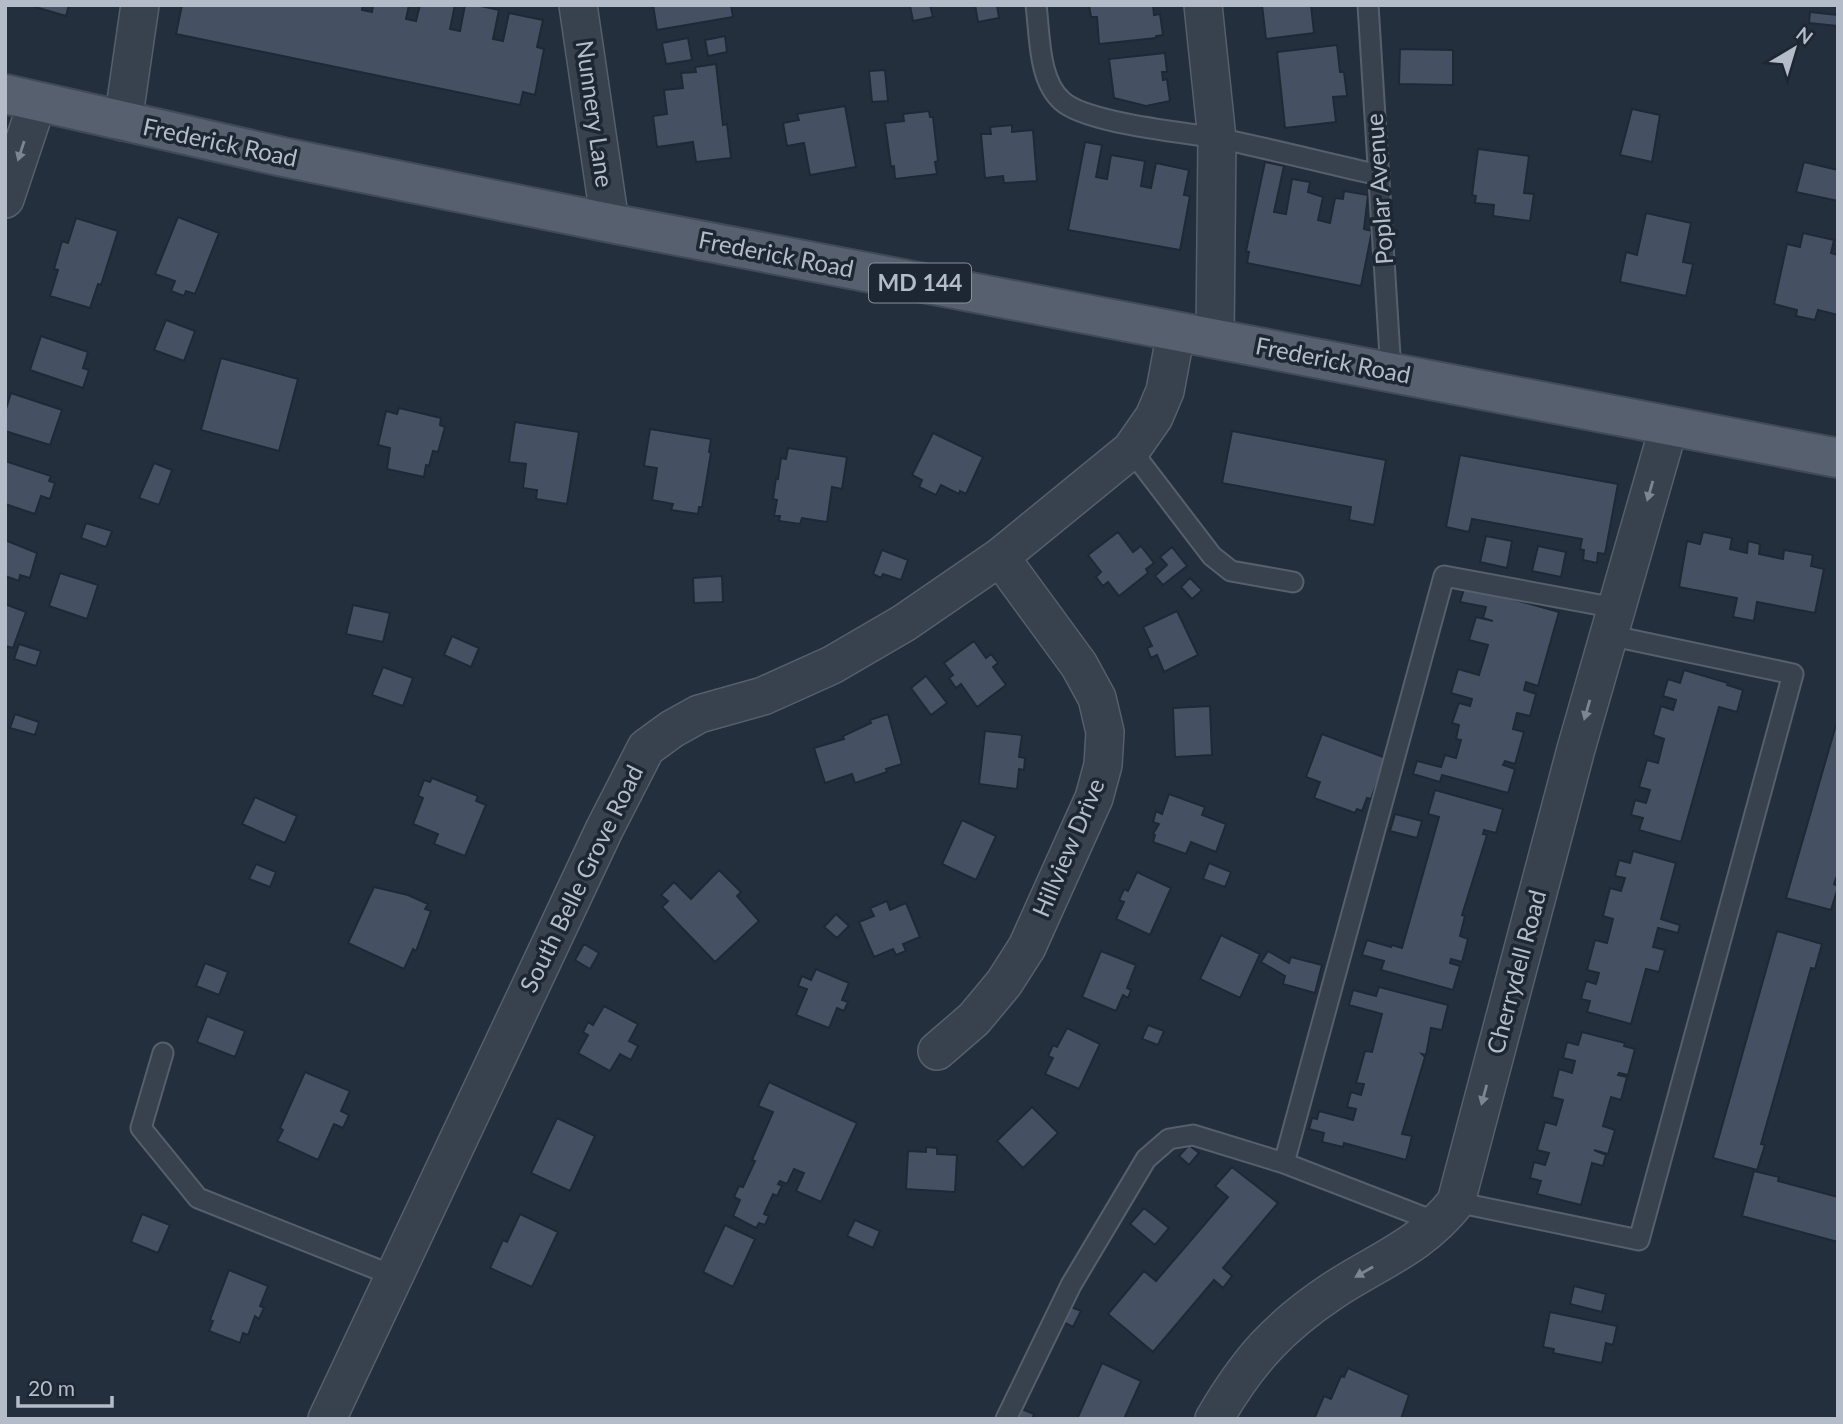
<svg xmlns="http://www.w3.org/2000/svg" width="1843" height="1424" viewBox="0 0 1843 1424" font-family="Lato,sans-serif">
	<rect width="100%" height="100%" fill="#242f3e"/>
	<path fill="#455162" stroke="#1f2835" stroke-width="2" d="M35,5H69L66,16L35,7Z
		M182,5H363L362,10L372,12L373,5H409L406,19L416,21L420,5H455L450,29L460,31L465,5H476L499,10L493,39L503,41L509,13L543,20L537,47L544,49L535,95L523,92L520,105L176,34Z
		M653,5H731L733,17L657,30Z
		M930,5L933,17L913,21L910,6Z
		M975,5H997L999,18L978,22Z
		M1089,5H1153L1154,15L1160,14L1163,35L1156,36V38L1099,44L1097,17H1091Z
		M1262,5H1311L1314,33L1266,39Z
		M1810,12L1838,15V26L1809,23Z
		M725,36L727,52L708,56L705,40Z
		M688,38L692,60L666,64L662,43Z
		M1337,45L1340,72H1344L1347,96L1333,97L1336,122L1285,128L1277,52Z
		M1400,49L1453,50V85L1399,84Z
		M1165,53L1167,72H1162L1163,80L1167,79L1170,101L1146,106L1114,98L1109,59Z
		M716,64L723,125L727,124L731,158L696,162L693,142L657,147L653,116L667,114L664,90L683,88L681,73L696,72L695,67Z
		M885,70L888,101L872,102L869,71Z
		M845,106L856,167L810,175L804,143L787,146L783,123L799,120L797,114Z
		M1632,109L1660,115L1652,162L1620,155Z
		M929,111L930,117H933L938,161L935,162L937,174L895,179L894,166L891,167L885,123L904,121L903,114Z
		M1012,125V132L1033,130L1037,181L1004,183L1003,176L985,178L981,134H991L990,127Z
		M1085,142L1102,145L1096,177L1107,179L1111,155L1145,161L1141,186L1151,188L1156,163L1189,170L1184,195L1190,196L1180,250L1068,230Z
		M1478,149L1529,156L1524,193L1534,194L1530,221L1493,216L1494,205L1475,203L1476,196L1472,195Z
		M1265,162L1284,166L1274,212L1286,214L1292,179L1310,182L1308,192L1323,197L1318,220L1330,223L1335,198L1343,199L1344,191L1368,195L1364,229L1372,231L1361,286L1247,263L1249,252L1246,251Z
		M1804,162L1838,170V201L1796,192Z
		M1646,213L1691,223L1683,262L1693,264L1686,296L1620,282L1626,252L1637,255Z
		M178,217L219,233L195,294L186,291L184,296L171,291L175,281L155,274Z
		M76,218L118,231L101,285L98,284L90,308L50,296L58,270L54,269L62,241L68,243Z
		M1803,233L1834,240L1831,253L1838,255V315L1818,310L1815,320L1796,316L1797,310L1774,304L1787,244L1800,247Z
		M166,320L195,331L184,361L154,350Z
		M41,336L88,352L83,368L89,370L83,388L30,370Z
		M221,358L298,379L279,451L201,430Z
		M11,393L62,410L50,445L5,431V412Z
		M399,408L441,418L440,425L445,427L438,452L433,451L429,466L426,465L424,477L387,469L390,448L378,445L386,411L397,414Z
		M515,422L579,432L567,504L536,499L537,490L523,488L526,464L509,462Z
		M650,429L711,439L709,452L711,453L702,507H699L698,514L671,510L673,504L652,500L657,468L644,466Z
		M1232,431L1386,460L1374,525L1349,520L1351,507L1222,483Z
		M933,433L983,457L966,494L960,491L959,494L941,485L936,495L919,487L922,480L912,475Z
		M788,448L847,457L842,489L832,487L827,522L802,518L800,524L779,521L780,516H774L777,500L773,499L776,478L778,479L781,458L786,459Z
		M1460,455L1618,484L1605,554L1598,553L1597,563L1583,560L1584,550L1580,549L1582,539L1472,519L1469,532L1446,527Z
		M5,461L51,476L49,481L55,483L50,499L41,496L35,514L5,504Z
		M154,463L172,470L159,505L139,498Z
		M86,523L112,531L106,547L81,538Z
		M1118,532L1133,552L1141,546L1154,563L1146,569L1148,573L1119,596L1108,582L1103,586L1096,577L1101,572L1088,555Z
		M1703,532L1732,538L1730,549L1747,553L1748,541L1760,544L1759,554L1783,559L1784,550L1813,555L1811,566L1824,569L1815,613L1757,602L1754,621L1733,617L1737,598L1679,587L1687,541L1700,544Z
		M1486,536L1512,541L1507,568L1480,562Z
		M5,540L37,553L30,578L20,575L19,581L5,576Z
		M1538,546L1566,552L1561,577L1532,571Z
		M1172,547L1187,566L1163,585L1155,576L1167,565L1160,557Z
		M882,550L908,560L901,580L883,574L881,578L873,574Z
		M60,573L98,585L87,619L49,606Z
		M722,576L723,602L694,603L693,578Z
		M1190,578L1202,590L1192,599L1181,587Z
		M1465,586L1559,612L1538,686L1526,682L1524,690L1536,694L1530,716L1517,713L1513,729L1524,732L1515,764L1505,761L1503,765L1515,769L1508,793L1442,775L1440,782L1413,774L1417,761L1441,767L1445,755L1456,758L1461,740L1456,739L1459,725L1452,723L1459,703L1470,706L1472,699L1451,693L1458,669L1479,675L1488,645L1469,640L1476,617L1493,621L1483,618L1486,607L1460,602Z
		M5,604L26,612L13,648L5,646Z
		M353,605L390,613L383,642L346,634Z
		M1177,611L1198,655L1164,672L1157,655L1151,658L1147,648L1152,646L1143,627Z
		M452,636L479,648L471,667L444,655Z
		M974,641L986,658L991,654L998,663L993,667L1006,685L977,707L961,684L956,688L949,678L953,675L944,663Z
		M19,644L41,651L36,666L14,659Z
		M383,667L413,678L403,706L372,695Z
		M1684,670L1728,683L1727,685L1743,690L1737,712L1719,707L1681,842L1639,830L1643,818L1631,815L1635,800L1646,803L1650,790L1639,787L1647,760L1658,763L1664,739L1653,735L1661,706L1673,710L1676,700L1663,696L1668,679L1680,683Z
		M926,676L947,703L931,715L911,688Z
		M1210,706L1212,755L1175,757L1173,708Z
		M15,714L39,722L35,735L10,728Z
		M888,714L902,764L886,769L887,772L855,783L852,774L825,783L814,748L844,739L843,736L871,723L870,720Z
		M1838,718V873L1834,884L1838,887L1831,910L1786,898Z
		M985,731L1022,735L1019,757L1025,758L1024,770L1019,769L1017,789L979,784Z
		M1322,734L1386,758L1371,799L1367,798L1362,811L1357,809L1355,813L1314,798L1320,782L1306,777Z
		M432,778L478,796L476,801L486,805L465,856L434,844L438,834L413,824L423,798L418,796L424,780L430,782Z
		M1435,790L1503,809L1496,833L1484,830L1483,834L1487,835L1462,915L1465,916L1460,936L1468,939L1462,962L1451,959L1450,963L1460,966L1453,990L1381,970L1384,961L1362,955L1367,940L1391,947L1392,945L1402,948L1439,817L1428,814Z
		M1169,794L1205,807L1202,815L1226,824L1216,852L1191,842L1186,854L1153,842L1155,835L1153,834L1159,824L1153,822L1156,811L1162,814Z
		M255,797L297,816L285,843L242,824Z
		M1395,814L1422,821L1417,838L1390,831Z
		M962,820L996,836L976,880L942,864Z
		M1633,851L1676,863L1661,919L1680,925L1678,933L1658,928L1653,947L1665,950L1659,972L1646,969L1631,1024L1587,1012L1590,1001L1581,999L1586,981L1596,984L1599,973L1587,970L1595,940L1607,943L1613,919L1603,916L1610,888L1621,891L1625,878L1615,876L1619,860L1630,863Z
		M1209,863L1231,872L1225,887L1203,879Z
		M256,864L276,872L270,887L249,879Z
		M719,870L741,892L737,896L759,921L715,962L662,907L668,901L661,895L674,882L691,899Z
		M1137,872L1171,888L1150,935L1116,919L1124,902L1119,900L1124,889L1128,891Z
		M374,887L408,895L428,904L425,909L431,911L416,951L413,949L404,969L348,943Z
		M887,901L890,910L906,903L920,937L903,944L906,951L896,955L893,949L874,957L859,922L874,916L870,908Z
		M836,914L849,926L837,938L824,927Z
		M1777,931L1822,944L1815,969L1811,968L1761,1144L1765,1145L1757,1170L1713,1158Z
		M1221,935L1260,954L1240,998L1200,979Z
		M584,944L599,953L590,969L575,960Z
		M1101,951L1136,965L1127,988L1131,990L1128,998L1123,995L1116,1011L1082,997Z
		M1268,951L1289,963L1291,957L1322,965L1315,993L1283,984L1285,976L1261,962Z
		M205,963L228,972L219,995L196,986Z
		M816,969L849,983L842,1000L848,1002L844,1011L837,1008L829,1028L796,1015L807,989L798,986L802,976L811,980Z
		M1379,987L1448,1005L1442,1030L1431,1028L1426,1055L1422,1054L1425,1057L1402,1134L1412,1136L1406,1160L1344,1143L1343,1147L1322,1142L1324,1133L1309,1129L1312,1118L1317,1119L1319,1111L1353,1120L1356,1109L1347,1107L1351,1092L1361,1095L1364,1084L1356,1083L1365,1051L1372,1052L1382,1014L1349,1005L1353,990L1376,996Z
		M604,1006L638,1024L629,1041L638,1046L631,1060L620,1054L610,1071L578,1053L588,1035L583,1032L588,1022L593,1025Z
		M207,1016L245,1031L235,1057L197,1042Z
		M1148,1025L1164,1031L1158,1045L1142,1039Z
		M1067,1028L1100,1044L1079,1089L1045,1074L1053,1058L1048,1056L1053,1045L1057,1047Z
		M1582,1032L1625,1043L1624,1046L1635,1049L1628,1075L1619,1073L1618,1075L1627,1077L1621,1100L1611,1097L1603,1126L1615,1130L1608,1154L1594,1150L1606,1155L1603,1166L1592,1163L1581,1205L1537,1194L1541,1181L1530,1178L1534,1162L1545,1165L1549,1153L1537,1150L1545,1122L1556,1125L1563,1100L1552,1097L1559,1069L1572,1073L1575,1061L1563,1058L1567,1042L1578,1045Z
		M305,1072L350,1091L341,1111L349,1115L343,1128L334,1124L318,1160L277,1141L283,1130L280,1128Z
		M769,1082L857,1123L821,1202L796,1191L804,1173L794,1169L787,1184L780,1181L778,1184L782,1186L777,1196L773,1194L764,1214L769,1216L765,1225L759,1223L756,1228L733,1216L740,1200L734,1197L739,1186L743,1187L755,1161L752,1160L773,1112L758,1106Z
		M1032,1107L1058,1133L1023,1168L997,1141Z
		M557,1118L595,1136L570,1191L531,1173Z
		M1189,1145L1199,1153L1189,1165L1179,1156Z
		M926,1147L937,1148V1154L957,1155L955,1192L906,1189L908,1151L926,1152Z
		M1232,1167L1278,1203L1223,1268L1232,1276L1223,1288L1214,1280L1153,1352L1108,1314L1144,1271L1156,1281L1228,1197L1215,1186Z
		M1754,1171L1779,1177L1778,1181L1838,1197V1242L1742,1216Z
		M1144,1208L1169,1228L1155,1245L1130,1224Z
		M142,1214L170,1225L158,1253L131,1242Z
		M520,1214L558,1232L532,1287L490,1268L503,1240L507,1242Z
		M855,1220L880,1231L873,1248L847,1236Z
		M725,1225L755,1239L733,1287L703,1272Z
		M229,1270L268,1286L260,1306L264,1308L259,1319L255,1316L248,1335L243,1333L240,1343L209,1331L213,1321L210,1320Z
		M1574,1286L1606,1294L1602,1312L1570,1304Z
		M1069,1306L1081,1311L1073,1327L1061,1321Z
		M1550,1312L1617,1326L1613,1345L1606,1343L1602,1363L1553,1353L1554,1349L1543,1347Z
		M1102,1363L1141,1381L1124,1419H1077Z
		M1348,1368L1409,1395L1401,1419H1314L1324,1396L1331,1399L1341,1376L1344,1377Z
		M1022,1409L1034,1414L1032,1419H1018Z"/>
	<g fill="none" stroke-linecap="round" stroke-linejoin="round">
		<g stroke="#565f6c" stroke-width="23">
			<path id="lane" d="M1036,5C1040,35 1038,80 1062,101C1086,123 1182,132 1217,138C1271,149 1325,163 1379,175
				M1368,5L1391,372
				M1131,450L1212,556L1231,571L1293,582
				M163,1053L141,1128L198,1198L394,1276
				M1284,1163L1444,576L1616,608
				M1456,1202L1639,1240L1793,674L1608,635
				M1006,1419L1071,1285L1146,1159L1169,1139L1193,1135L1284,1163L1439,1223"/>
		</g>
		<g stroke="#565f6c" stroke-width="40">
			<path id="street" d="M578,5L610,223
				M1203,5L1217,139L1215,339
				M123,122L140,5
				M5,199L37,103
				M937,1051L974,1019L1004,983L1027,947L1094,798L1103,765L1105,732L1097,698L1079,665L1000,557
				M327,1419L604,830L646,748L672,729L699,714L763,696L832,665L904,623L1000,557L1131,450L1154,417L1165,391L1176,332
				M1214,1419C1248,1361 1278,1327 1334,1290C1380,1260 1420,1247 1456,1202L1576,749L1669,426"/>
		</g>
		<g stroke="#414a57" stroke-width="42">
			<path id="primary" d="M5,94L283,157L610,223L1838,458"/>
		</g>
		<use href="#lane" stroke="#38414e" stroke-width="19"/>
		<use href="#street" stroke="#38414e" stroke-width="37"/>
		<use href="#primary" stroke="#56606e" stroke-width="38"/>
	</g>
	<defs><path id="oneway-solid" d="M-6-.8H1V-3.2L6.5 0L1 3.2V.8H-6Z" transform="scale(1.75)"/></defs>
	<g fill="#7c8592">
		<use href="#oneway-solid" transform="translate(21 151) rotate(108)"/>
		<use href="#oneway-solid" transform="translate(1650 491) rotate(106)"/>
		<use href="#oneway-solid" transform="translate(1587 710) rotate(106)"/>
		<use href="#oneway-solid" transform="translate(1484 1095) rotate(105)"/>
		<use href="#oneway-solid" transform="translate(1364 1272) rotate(150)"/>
	</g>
	<g text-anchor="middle" stroke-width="7" stroke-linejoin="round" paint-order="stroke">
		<rect fill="#1d2633" stroke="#878f9c" stroke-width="2" x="869" y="263.5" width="102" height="39" rx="5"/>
		<g font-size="23" font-weight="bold" fill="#b4bcc9">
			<text x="920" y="291">MD 144</text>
		</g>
		<g font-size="24" fill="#b4bcc9" stroke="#1d2633">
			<text transform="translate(594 114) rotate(82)" y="8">Nunnery Lane</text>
			<text transform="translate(220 143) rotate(12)" y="8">Frederick Road</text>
			<text transform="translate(1380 189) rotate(-94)" y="8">Poplar Avenue</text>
			<text transform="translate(776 255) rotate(11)" y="8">Frederick Road</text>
			<text transform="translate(1333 361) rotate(11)" y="8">Frederick Road</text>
			<text transform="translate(1069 848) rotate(-67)" y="8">Hillview Drive</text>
			<text transform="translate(582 879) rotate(-64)" y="8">South Belle Grove Road</text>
			<text transform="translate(1517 972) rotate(-75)" y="8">Cherrydell Road</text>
		</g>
	</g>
	<rect width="1843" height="1424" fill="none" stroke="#b4bcc9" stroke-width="14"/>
	<g transform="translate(1794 49) rotate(38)" stroke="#1d2633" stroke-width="5" paint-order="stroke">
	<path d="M0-5L12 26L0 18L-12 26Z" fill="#b4bcc9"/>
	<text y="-10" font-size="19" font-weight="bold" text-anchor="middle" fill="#b4bcc9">N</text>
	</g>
	<path d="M18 1396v10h94v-10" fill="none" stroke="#b4bcc9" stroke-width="3.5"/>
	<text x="28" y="1396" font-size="21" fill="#b4bcc9" stroke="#1d2633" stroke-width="5" paint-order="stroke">20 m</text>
</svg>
